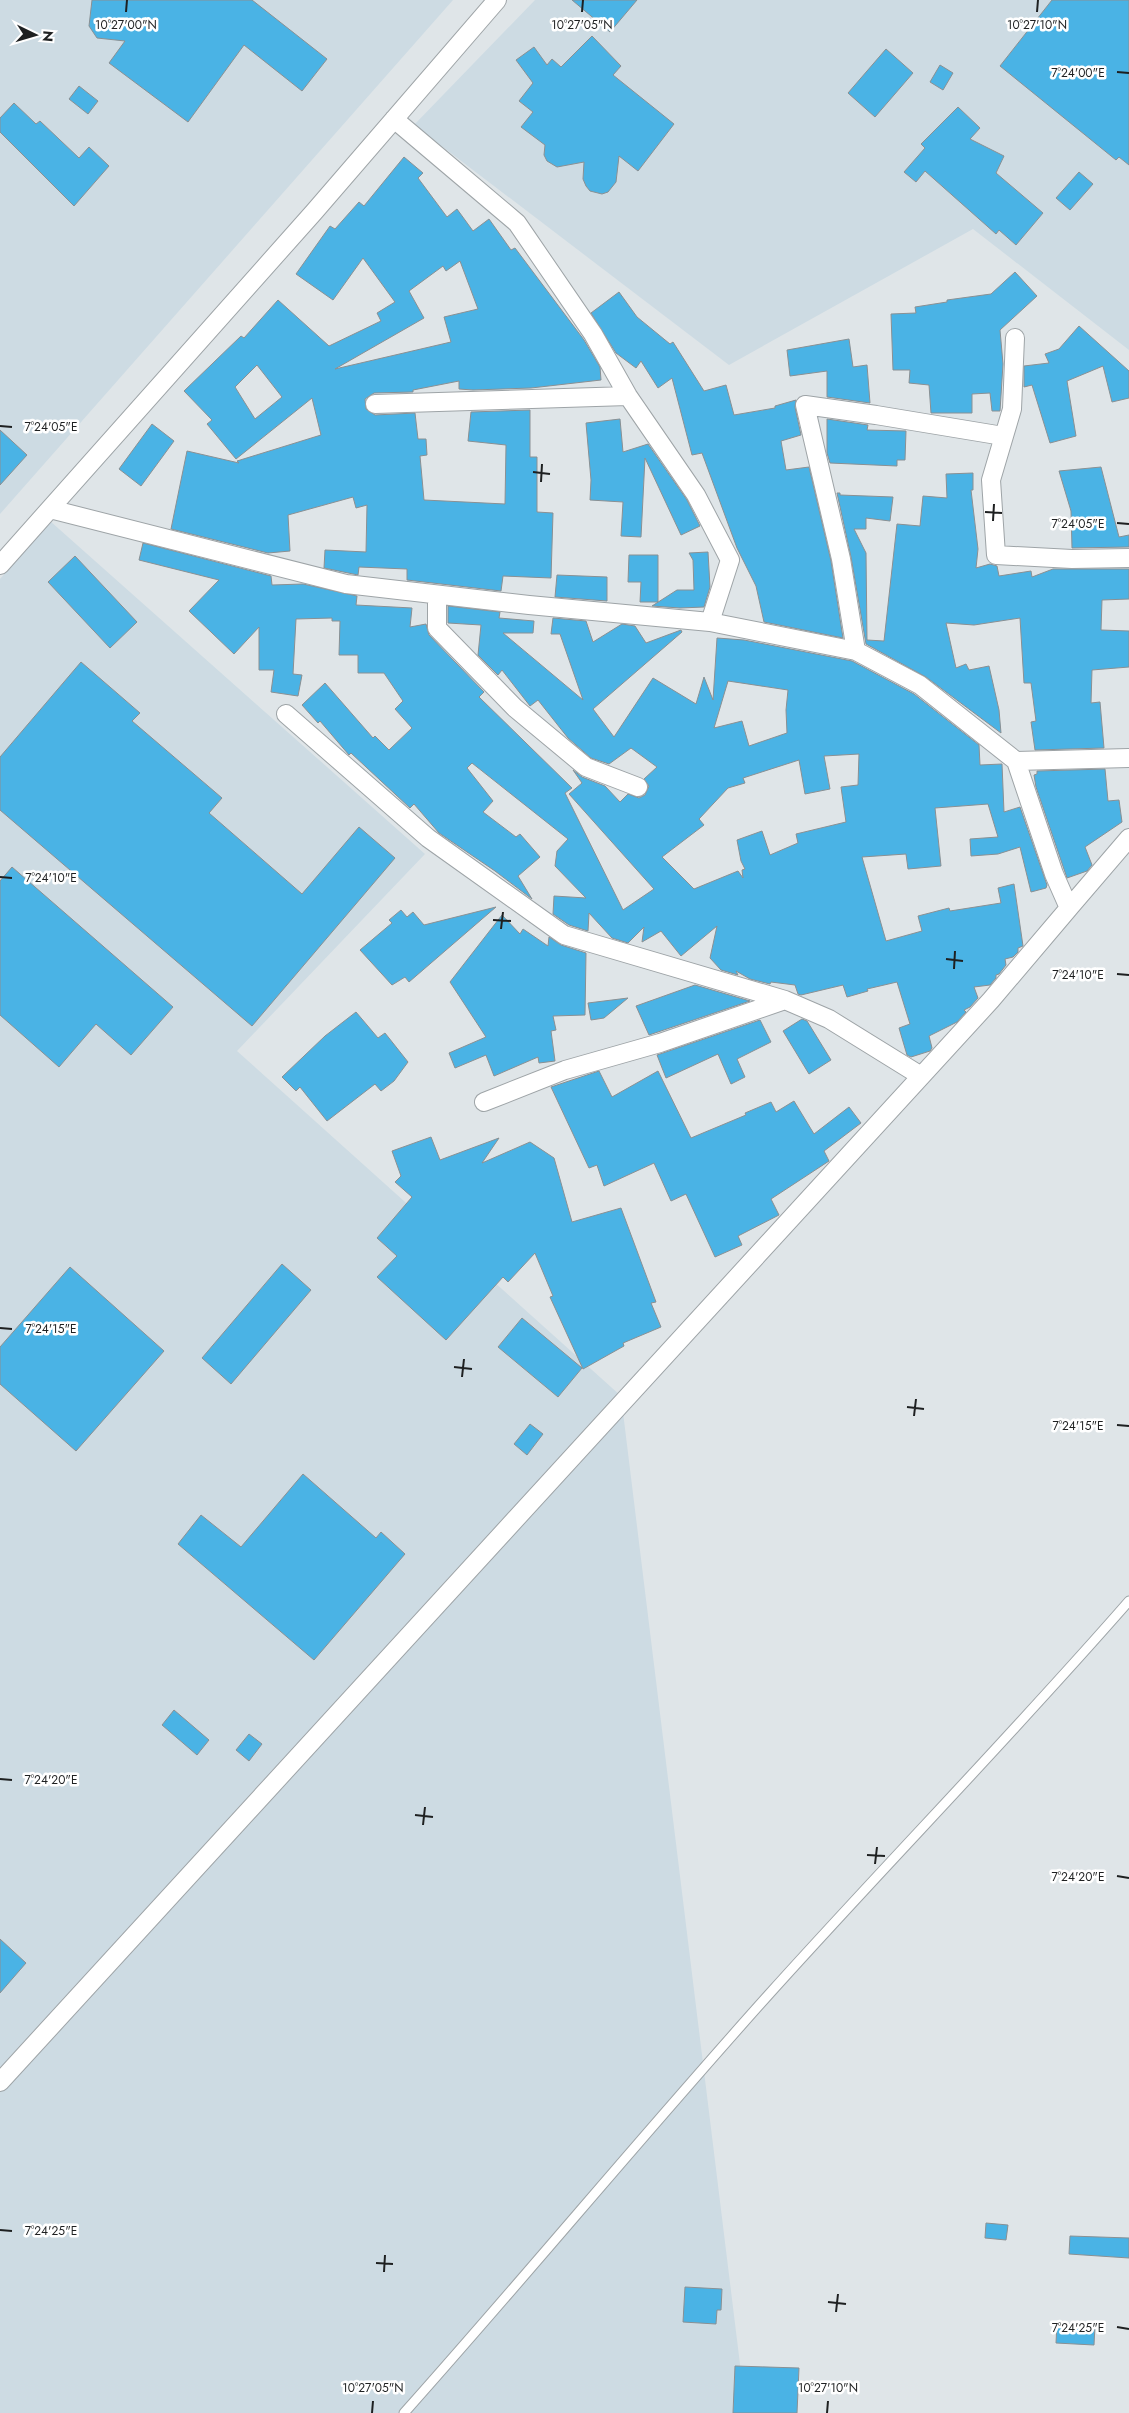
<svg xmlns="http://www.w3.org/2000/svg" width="1129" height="2413" viewBox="0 0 1129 2413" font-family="Jost,sans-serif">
	<rect width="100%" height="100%" fill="#dfe5e8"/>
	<path fill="#cddbe3" d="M0,0H453L0,514Z
		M535,0H1129V350L973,229L729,365L414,125Z
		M50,521L425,854L237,1051L621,1396L746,2413H0V579Z"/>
	<path fill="#4ab3e5" stroke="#8a9093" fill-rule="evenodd" d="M92,0H252L327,59L302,91L244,45L188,122L109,63L125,41L97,38L89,26Z
		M572,0H637L610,32Z
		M1052,0H1129V165L1119,157L1116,160L1000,66Z
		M592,36L621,66L613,75L674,124L638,171L619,156L616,182L608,192L602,194L590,191L586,186L583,179L584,162L557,167L547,161L544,155L545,145L521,127L533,112L519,101L533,83L516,60L534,47L547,65L552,59L561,67Z
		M886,49L913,73L875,117L848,93Z
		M940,65L953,73L943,90L930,82Z
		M79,86L98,101L88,114L69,99Z
		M14,103L36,124L40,121L79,158L89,147L109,166L74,206L0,132V118Z
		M958,107L980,128L970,139L1004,156L996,173L1043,213L1016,245L999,230L996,234L925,171L916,182L904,172L925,148L921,144Z
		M404,157L423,173L418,178L447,217L457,209L473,231L489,219L511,250L515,248L584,340L600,367L601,380L531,388L473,390L459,389V381L413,390V392L374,393L365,399L366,409L375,415L415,413L418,439H426L427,455L420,456L424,500L505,504L506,445L468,441L471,412L530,410V457H537V512L553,513L551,578L503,576L501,591L407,580V569L359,567L358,575L324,568L325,550L366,552L367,505L356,508L353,497L288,515L290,551L268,553L171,529L187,451L239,463L237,461L321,435L312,398L236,459L207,424L212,420L184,391L241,336L244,338L278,300L329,346L381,321L377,313L395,302L363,258L333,300L296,274L330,226L335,229L359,202L364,206ZM460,261L478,309L444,317L451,342L335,369L424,318L409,291L443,266L446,271ZM257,365L282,397L255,419L235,387Z
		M1079,172L1093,184L1070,210L1056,198Z
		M1015,272L1037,296L1000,330L1003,364L1000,411H992L990,393L972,394V413H931L929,385L909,383L910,370H893L891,314L916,313L915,307L947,302V300L991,294Z
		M619,292L637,317L670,344L673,342L704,391L726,385L734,415L775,408V406L796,400L795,407L801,435L781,441L786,470L809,467L831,561L843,638L764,622L756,586L737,548L702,453L692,455L672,378L658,388L641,361L636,368L616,353L591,313Z
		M1079,326L1129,371V398L1112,402L1103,366L1067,381L1076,436L1050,443L1032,385L1024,387V366L1049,363L1045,354L1059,349Z
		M849,339L853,367L867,365L870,403L827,397V371L790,376L787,350Z
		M620,419L623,452L648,444L687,500L700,526L681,535L645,458L641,537L621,536L623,502L590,500L591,480L586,423Z
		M827,419L868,425L867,430L906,431L905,460H897V466L830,463L827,453Z
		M152,424L174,441L141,486L119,469Z
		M0,430L27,455L0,485Z
		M1101,467L1119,537L1129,535V547L1072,548L1071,511L1059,471Z
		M973,473V490H971L978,549L976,568L990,564L997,566L999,576L1031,571L1032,577L1053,569H1129V599L1102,600L1101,630L1129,631V667L1092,670L1091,703L1100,702L1104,748L1035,750L1031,722L1036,721L1031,683H1024L1020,618L974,625L946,623L956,668L966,664L969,670L989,666L999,710L1001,733L926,677L866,644L851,557L837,493H840V495L893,497L890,521L866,518V529H854L866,553L867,640L884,641L897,524L920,526L923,496L947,498L946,474Z
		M143,543L271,576L272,585L303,584L357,596L356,605L412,608L410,627L426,624L429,635L484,692L479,697L572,788L565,793L623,910L654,889L569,794L582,783L573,770L582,777L605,786L620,802L628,794L639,798L645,795L649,786L644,779L657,767L631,748L609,764L591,758L568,738L538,700L530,706L502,670L498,675L478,655L481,625L448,623V606L500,612L499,618L534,621L533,633H503L583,700L560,634H551L553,618L586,621L593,642L622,624L635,626L646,643L681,630L682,632L593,709L614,737L653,678L696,704L704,677L713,700L717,638L744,640L852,661L914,694L979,745L980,765L1002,764L1004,812L1020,807L1047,885L1046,888L1031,892L1020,847L998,854L971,856L970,839L998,837L988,804L935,808L941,866L908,869L906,854L862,857L886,941L922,931L918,916L949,908L950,911L1001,903L998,888L1014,884L1023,946L1018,948V952L1013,957L1005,959L1006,965L999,974L996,975V978L990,985L974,987L978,998L970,1007L964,1010L966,1012L957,1022L929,1036L932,1048L930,1051L911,1057L907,1055L899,1028L910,1024L897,982L867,989L868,991L847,997L843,985L801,995L798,994L795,985L771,982L770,984L750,979L736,971L738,975L721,970L710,958L717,926L681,956L661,931L642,942L644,927L628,943L612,938L589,913L588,931L569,925L553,914L554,896L586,898L555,866L557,851L568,839L472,763L467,768L493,801L483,812L516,837L520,834L540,857L518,876L532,899L495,871L439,833L414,804L410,808L351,753L349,755L320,721L318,723L302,705L325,683L373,738L375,736L389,750L412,728L395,709L403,701L384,673H358V655H339L340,621H332V618L296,619L293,674L302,675L298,696L271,692L274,670H259V627L234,654L189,611L219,580L139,560ZM728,681L788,690L786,710L787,733L749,746L742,721L714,728ZM859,754L858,785L841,787L846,822L796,834L798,843L770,855L762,831L737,840L741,861L745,869L742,870L743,878L738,871L694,889L662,857L704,825L699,819L728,788L745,783L743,778L799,760L805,794L830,789L824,756Z
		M708,552L710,587L704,607L680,608L652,606L677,590H694L693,560L689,553Z
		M629,555H658V602H640L641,582H628Z
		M75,556L137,622L110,648L48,582Z
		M557,575L607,577V601L555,597Z
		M81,662L140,713L132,721L222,798L209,813L302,894L359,827L395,858L252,1026L0,810V757Z
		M1105,769L1108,801L1119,800L1122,822L1085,847L1092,865L1087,871L1067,878L1036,787L1034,775L1037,774V771Z
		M12,867L173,1007L131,1055L96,1024L59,1067L0,1015V881Z
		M496,907L409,982L405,977L392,985L360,950L392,923L389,920L401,910L407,917L413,912L424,925Z
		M502,915L520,934L523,929L548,946L549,937L561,945L586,953L585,1015L553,1016L556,1030L551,1031L555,1061L539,1063L538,1057L494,1076L486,1055L455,1068L449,1053L486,1037L450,982Z
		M695,985L750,1001L649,1035L636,1006Z
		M628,998L604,1018L591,1020L588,1003Z
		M356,1012L378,1038L385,1033L408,1062L394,1081L381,1091L375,1084L327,1121L300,1087L296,1091L282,1077L325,1036Z
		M802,1019L807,1021L831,1060L809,1074L783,1031Z
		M760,1020L771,1042L737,1059L745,1077L731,1084L718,1054L666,1078L657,1055Z
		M599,1071L612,1097L658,1071L691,1138L746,1115L745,1113L771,1102L776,1112L794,1101L814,1134L849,1107L861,1123L824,1151L829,1161L771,1199L779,1215L738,1236L742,1245L715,1257L686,1194L671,1201L654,1163L604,1186L597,1165L589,1168L551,1087Z
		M431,1137L440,1160L499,1138L482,1163L530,1142L554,1158L572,1222L621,1208L656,1302L651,1303L661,1327L623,1343L624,1346L583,1369L550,1297L553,1296L535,1253L508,1282L503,1277L446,1340L377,1277L397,1256L377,1238L412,1197L395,1182L401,1176L392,1151Z
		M282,1264L311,1290L231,1384L202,1358Z
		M70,1267L164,1351L76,1451L0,1384V1347Z
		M522,1318L582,1368L558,1397L498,1347Z
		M530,1424L543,1434L527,1455L514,1444Z
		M303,1474L376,1538L381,1532L405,1554L314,1660L178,1544L201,1515L241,1547Z
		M174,1710L209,1740L197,1755L162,1725Z
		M249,1734L262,1744L249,1761L236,1750Z
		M0,1939L26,1963L0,1993Z
		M986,2223L1008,2225L1006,2240L985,2238Z
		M1070,2236L1129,2238V2258L1069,2254Z
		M685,2287L722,2289L721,2310H717L716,2324L683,2322Z
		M1057,2323L1095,2325L1094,2345L1056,2343Z
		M735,2366L799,2368L797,2413H733Z"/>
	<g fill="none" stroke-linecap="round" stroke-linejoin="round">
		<g stroke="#9ea4a7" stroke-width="11">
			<path id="lane" d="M404,2413C528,2274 646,2131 771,1992C889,1861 1013,1734 1129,1601"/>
		</g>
		<g stroke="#9ea4a7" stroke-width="20">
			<path id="street" d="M394,119L517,223L593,334L628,396L696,495L730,560L710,622
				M1015,338L1012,409L991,480L996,555L1072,559L1129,558
				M375,404L628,396
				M0,565L314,212L497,0
				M437,595V628L515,708L586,767L638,787
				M856,651L841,559L805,405L876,415L1003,436
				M286,714L428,838L564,935L785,1000L829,1019L921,1076
				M1016,761L1129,758
				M1069,908L1129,838
				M484,1102L565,1070L660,1043L785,1000
				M0,2082L991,1000L1069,908L1054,874L1016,761L920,685L856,651L710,622L529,605L346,584L50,509"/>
		</g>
		<use href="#lane" stroke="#fff" stroke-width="9"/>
		<use href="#street" stroke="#fff" stroke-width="18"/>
	</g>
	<path fill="none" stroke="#1e2021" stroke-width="2" d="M126,12L127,0M582,12L583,0M1037,12L1038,0M1117,72L1129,73M0,426L12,427M533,472L550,474M541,482L542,464M985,512L1002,513M993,521L994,504M1117,523L1129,524M0,877L12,878M493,920L511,921M501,929L503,912M946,959L963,961M954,969L955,951M1117,974L1129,975M0,1328L12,1329M454,1367L472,1369M462,1377L464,1359M907,1407L924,1409M914,1416L916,1399M1117,1425L1129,1426M0,1779L12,1780M415,1815L433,1817M423,1825L425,1807M867,1855L885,1856M875,1864L877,1847M1117,1876L1129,1878M0,2230L12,2231M376,2263L393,2264M384,2272L385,2255M828,2302L846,2304M836,2312L838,2294M1117,2327L1129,2329M372,2413L373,2401M827,2413L828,2401"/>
	<g font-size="12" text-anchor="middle" fill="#1e2021" stroke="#fff" stroke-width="5" stroke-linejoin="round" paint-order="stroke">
		<text x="126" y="29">10°27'00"N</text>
		<text x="582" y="29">10°27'05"N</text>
		<text x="1037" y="29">10°27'10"N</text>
		<text x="1078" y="77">7°24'00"E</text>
		<text x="51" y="431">7°24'05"E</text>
		<text x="1078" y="528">7°24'05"E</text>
		<text x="51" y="882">7°24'10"E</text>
		<text x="1078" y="979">7°24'10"E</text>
		<text x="51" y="1333">7°24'15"E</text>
		<text x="1078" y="1430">7°24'15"E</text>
		<text x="51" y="1784">7°24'20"E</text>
		<text x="1078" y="1881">7°24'20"E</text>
		<text x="51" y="2235">7°24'25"E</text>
		<text x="1078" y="2332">7°24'25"E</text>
		<text x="373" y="2392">10°27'05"N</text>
		<text x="828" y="2392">10°27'10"N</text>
	</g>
	<g transform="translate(35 35) rotate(95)" stroke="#ffffff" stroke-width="4" paint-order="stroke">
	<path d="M0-4L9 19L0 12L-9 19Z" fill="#1e2021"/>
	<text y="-8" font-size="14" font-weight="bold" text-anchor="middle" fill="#1e2021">N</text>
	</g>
</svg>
